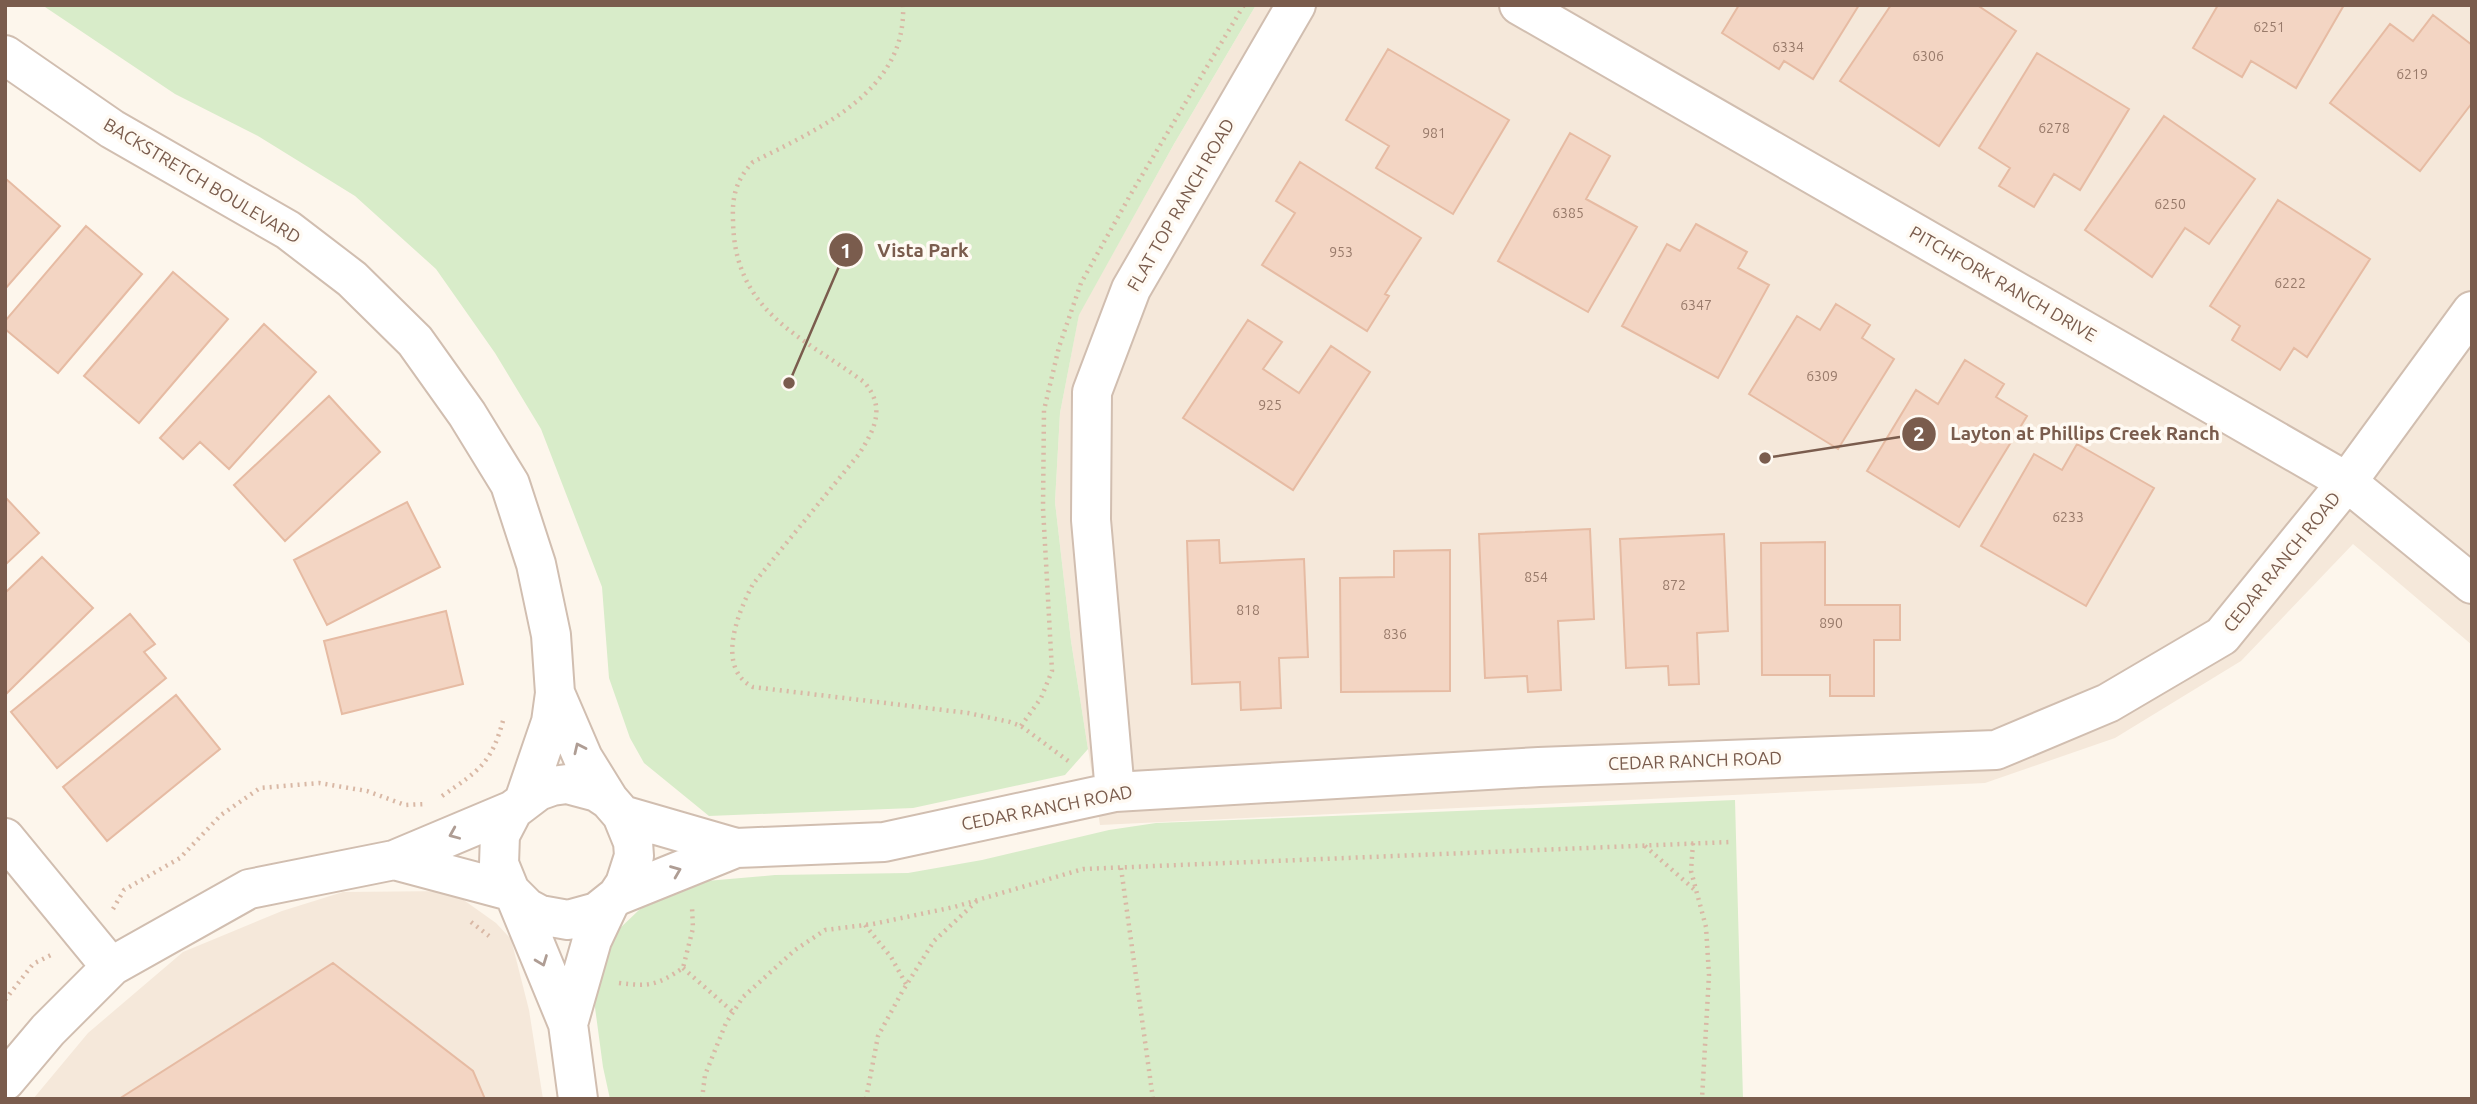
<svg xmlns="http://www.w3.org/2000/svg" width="2477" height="1104" viewBox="0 0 2477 1104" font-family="Ubuntu,sans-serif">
	<rect width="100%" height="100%" fill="#fdf6ec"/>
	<path fill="#f5e8da" d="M1256,5H2472V645L2353,544L2241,661L2115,738L1985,783L1100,825L1071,641L1055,502L1060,413L1079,314L1174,144Z
		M451,891L496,923L511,939L529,1010L543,1099H33L88,1033L183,952L282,911L343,892Z"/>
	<path fill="#d8ecc9" d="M42,5H1256L1174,144L1079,315L1060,413L1055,502L1071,641L1088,749L1065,775L913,808L709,816L644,763L630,738L609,678L602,587L541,429L495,353L436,269L355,196L258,136L175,94Z
		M1735,800L1743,1099H610L603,1067L594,1000L606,955L618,930L639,910L668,889L695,882L775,875L908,873L982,860L1109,830L1156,823Z"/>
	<path fill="#f3d5c3" stroke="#e6bba3" stroke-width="2" d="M1739,5H1859L1813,79L1784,61L1779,69L1722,33Z
		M1891,5H1977L2016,31L1939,146L1840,81Z
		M2218,5H2344L2296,88L2251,61L2242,77L2193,48Z
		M2433,15L2472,45V103L2420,171L2330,103L2390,24L2413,41Z
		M1388,49L1509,120L1453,214L1376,168L1389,146L1346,120Z
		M2037,53L2129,109L2080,190L2054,174L2034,207L1999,186L2010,168L1979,148Z
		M2164,116L2255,179L2209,244L2185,228L2152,277L2085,230Z
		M1570,133L1610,156L1586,199L1637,227L1588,312L1498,261Z
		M1300,162L1421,238L1385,294L1389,296L1367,331L1262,265L1295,213L1276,201Z
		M6,179L60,226L5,289V181Z
		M2278,200L2370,259L2307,357L2294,348L2280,370L2232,340L2240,326L2210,306Z
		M1696,224L1747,252L1738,268L1769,285L1718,378L1622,326L1667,244L1680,251Z
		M86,226L142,274L58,373L5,329V321Z
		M173,272L228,319L139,423L84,376Z
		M1836,304L1870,325L1862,338L1894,359L1838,449L1749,394L1797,316L1820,330Z
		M1248,320L1282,342L1263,369L1299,393L1331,346L1370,372L1293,490L1183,418Z
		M264,324L316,372L229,469L200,442L183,459L160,438Z
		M1965,360L2004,384L1996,397L2027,416L1959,527L1867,471L1916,390L1938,404Z
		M329,396L380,452L285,541L234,485Z
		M2077,444L2154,488L2086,606L1981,546L2034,454L2062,470Z
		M5,497L39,533L5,565Z
		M407,502L440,567L327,625L294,560Z
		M1590,529L1594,619L1558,621L1561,690L1528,692L1527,676L1485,678L1479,534Z
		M1724,534L1728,631L1697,633L1699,684L1669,685L1668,666L1626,668L1620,539Z
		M1219,540L1220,563L1304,559L1308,657L1279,658L1281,708L1241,710L1240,682L1192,684L1187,541Z
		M1825,542V605H1900V640H1874V696H1830V675H1762L1761,543Z
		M1450,550V691L1341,692L1340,578L1394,577V551Z
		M42,557L93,608L5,695V593Z
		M446,611L463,684L342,714L324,641Z
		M130,614L155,644L144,652L166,678L57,768L11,712Z
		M176,695L220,749L107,841L63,787Z
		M333,963L473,1071L485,1099H119Z"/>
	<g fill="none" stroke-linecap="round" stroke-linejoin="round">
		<g stroke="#d1beb0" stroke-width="42">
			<path id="street" d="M1519,5L2347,482L2472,584
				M5,55L112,129L288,230L352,279L415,341L467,414L510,484L536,564L551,635L555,693L551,722L525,798
				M555,693L583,758L609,800
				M1115,792L1091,520L1092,392L1131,289L1296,5
				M622,815L736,848
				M5,838L111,967
				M394,860L510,891
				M617,896L736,848L884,842L1115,792L1539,767L1996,750L2108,703L2222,636L2347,482L2472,311
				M516,898L568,1024L578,1099
				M568,1024L592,940L609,904
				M5,1081L48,1030L112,966L249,889L394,860L513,810L538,791L552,786L567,784L597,792L609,800L622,815L633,842L634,856L625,884L617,896L597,912L568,920L540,915L527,908L510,891L499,864L500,835L513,810"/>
		</g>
		<path stroke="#d9b8a5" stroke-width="4.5" stroke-dasharray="2 5" stroke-linecap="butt" d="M903,5C907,92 818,129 753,162C736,180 732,196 733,220C734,312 800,335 864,382C886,407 875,429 859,454L753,584C738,612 715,668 753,687L968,713L1010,722L1021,726L1071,763
			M1021,726L1041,698L1052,671L1043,508L1044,410L1059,347L1081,283L1132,192L1244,5
			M442,796C480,770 492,763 504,717
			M1693,843L1691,871L1706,927L1709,975L1702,1099
			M1645,846L1696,891
			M1121,868L1153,1099
			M113,909L124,890L180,858L221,815L260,788L319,783L367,791L405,805L425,804
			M471,922L489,936
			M865,925L891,957L906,984
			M683,968L733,1012
			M619,983C650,987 657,985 683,968L693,928L692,907
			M5,1000L33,964L53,954
			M702,1099L705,1075L726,1023L743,997L795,950L825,930L873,924L954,907L1083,869L1730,842
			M866,1099L878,1036L902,992L934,941L978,900"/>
		<use href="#street" stroke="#fff" stroke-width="38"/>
	</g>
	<defs><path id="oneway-chevron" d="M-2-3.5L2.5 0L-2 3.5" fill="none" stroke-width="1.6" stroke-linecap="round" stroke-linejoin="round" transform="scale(1.75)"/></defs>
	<g stroke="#af9d94">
		<use href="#oneway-chevron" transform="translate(579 748) rotate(-115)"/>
		<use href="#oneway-chevron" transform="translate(454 834) rotate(157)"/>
		<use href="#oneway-chevron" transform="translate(676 871) rotate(-22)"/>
		<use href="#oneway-chevron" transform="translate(542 961) rotate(69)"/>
	</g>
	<g text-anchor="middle" stroke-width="7" stroke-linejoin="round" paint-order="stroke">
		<g font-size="14" fill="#987a6a">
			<text x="2269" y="32">6251</text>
			<text x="1788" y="52">6334</text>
			<text x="1928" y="61">6306</text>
			<text x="2412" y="79">6219</text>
			<text x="2054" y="133">6278</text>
			<text x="1434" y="138">981</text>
			<text x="2170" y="209">6250</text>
			<text x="1568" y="218">6385</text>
			<text x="1341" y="257">953</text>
			<text x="2290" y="288">6222</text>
			<text x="1696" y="310">6347</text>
			<text x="1822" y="381">6309</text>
			<text x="1270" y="410">925</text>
			<text x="2068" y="522">6233</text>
			<text x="1536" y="582">854</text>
			<text x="1674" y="590">872</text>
			<text x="1248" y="615">818</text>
			<text x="1831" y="628">890</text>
			<text x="1395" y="639">836</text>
		</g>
		<g font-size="18" fill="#7a5c4d" stroke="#fffaf3">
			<text transform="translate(202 181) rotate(31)" y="6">BACKSTRETCH BOULEVARD</text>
			<text transform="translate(1181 205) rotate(-60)" y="6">FLAT TOP RANCH ROAD</text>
			<text transform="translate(2003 284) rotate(30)" y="6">PITCHFORK RANCH DRIVE</text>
			<text transform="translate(2282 562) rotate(-51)" y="6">CEDAR RANCH ROAD</text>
			<text transform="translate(1695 761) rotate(-2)" y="6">CEDAR RANCH ROAD</text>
			<text transform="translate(1047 808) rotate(-11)" y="6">CEDAR RANCH ROAD</text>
		</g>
	</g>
	<path fill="none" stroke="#7a5c4d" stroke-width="2.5" d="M789 383L846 250M1765 458L1919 434"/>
	<g fill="#7a5c4d" stroke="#fffaf3" stroke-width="2.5">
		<circle cx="789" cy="383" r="7"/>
		<circle cx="1765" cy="458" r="7"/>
		<circle cx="846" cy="250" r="18"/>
		<circle cx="1919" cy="434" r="18"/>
	</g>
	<g font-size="21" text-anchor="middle" font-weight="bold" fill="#fff">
		<text x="846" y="258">1</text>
		<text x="1919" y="441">2</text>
	</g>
	<g font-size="19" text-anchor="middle" font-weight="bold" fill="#7a5c4d" stroke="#fffaf3" stroke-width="7" stroke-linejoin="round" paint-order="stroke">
		<text x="923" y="257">Vista Park</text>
		<text x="2085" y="440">Layton at Phillips Creek Ranch</text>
	</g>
	<rect width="2477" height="1104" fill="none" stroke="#7a5c4d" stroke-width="14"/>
</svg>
